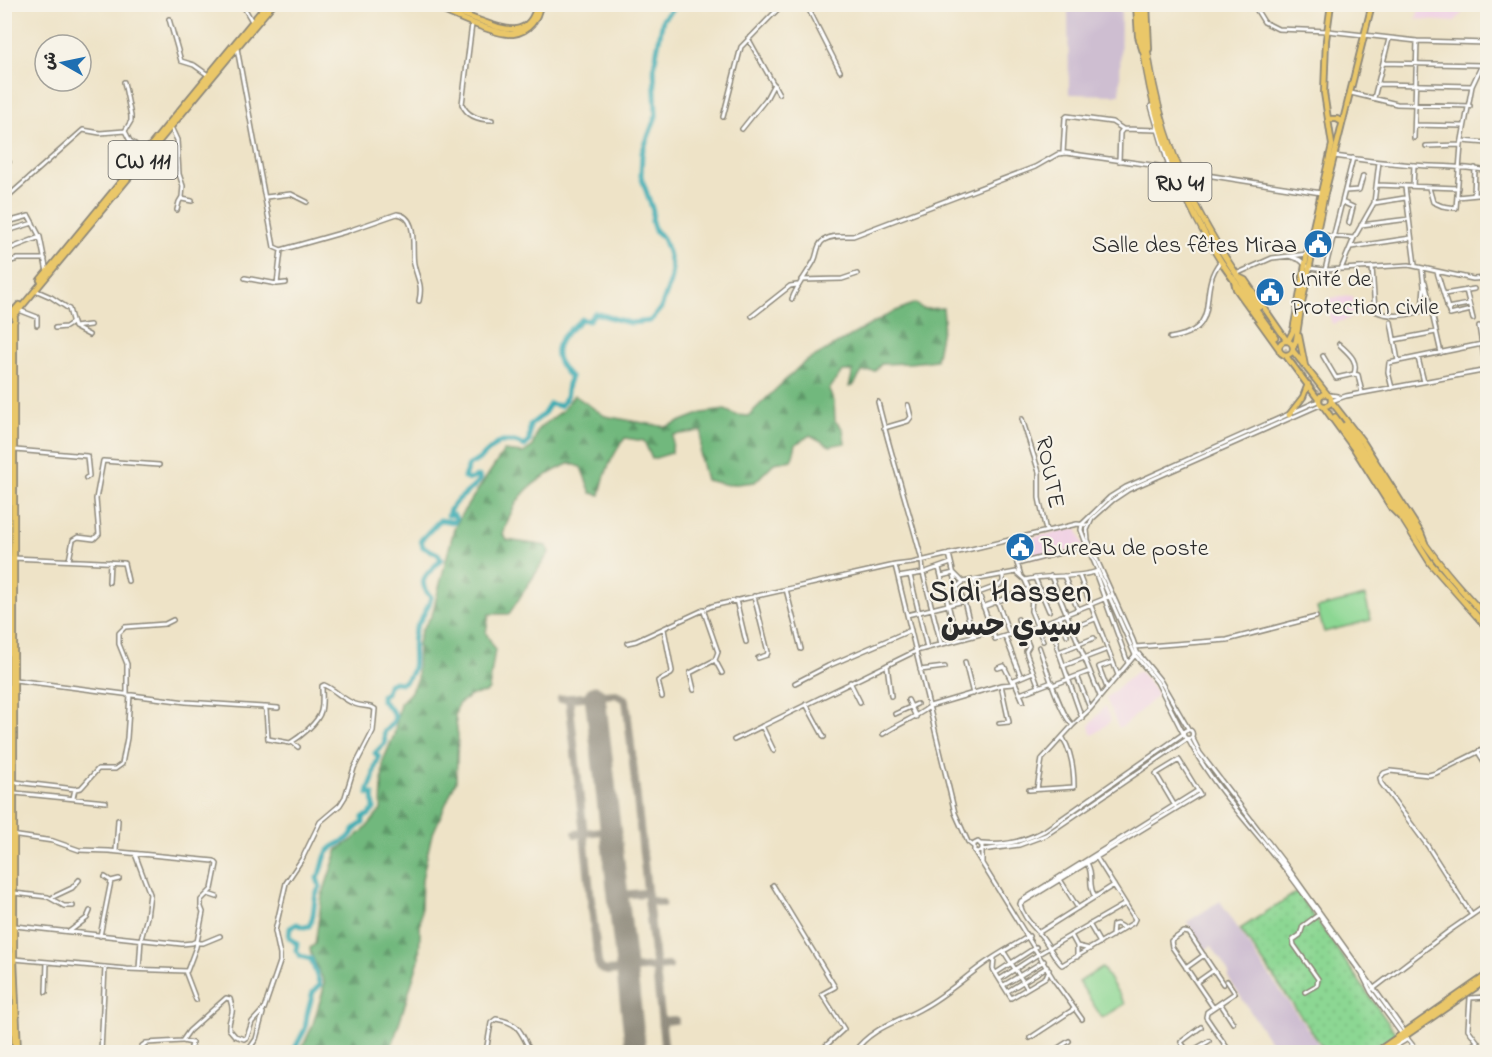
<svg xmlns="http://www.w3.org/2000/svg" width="1492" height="1057" viewBox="0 0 1492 1057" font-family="'Indie Flower','Playpen Sans Arabic',sans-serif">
	<defs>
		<pattern id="grass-dots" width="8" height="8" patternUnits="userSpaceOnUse" patternTransform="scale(1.5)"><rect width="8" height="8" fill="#8cd793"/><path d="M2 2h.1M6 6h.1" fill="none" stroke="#79b97f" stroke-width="1.8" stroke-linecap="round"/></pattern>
		<pattern id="forest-firs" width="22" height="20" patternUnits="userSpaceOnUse" patternTransform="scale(1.5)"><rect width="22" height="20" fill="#71b87d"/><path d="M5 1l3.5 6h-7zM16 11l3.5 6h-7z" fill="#5d9667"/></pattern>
	</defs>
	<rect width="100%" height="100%" fill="#f7f3e8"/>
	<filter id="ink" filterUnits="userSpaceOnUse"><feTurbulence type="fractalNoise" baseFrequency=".0167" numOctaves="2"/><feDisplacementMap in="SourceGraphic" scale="12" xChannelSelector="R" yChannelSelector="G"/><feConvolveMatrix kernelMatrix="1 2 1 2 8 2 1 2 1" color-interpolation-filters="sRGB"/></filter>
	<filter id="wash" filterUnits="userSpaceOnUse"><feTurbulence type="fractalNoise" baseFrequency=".008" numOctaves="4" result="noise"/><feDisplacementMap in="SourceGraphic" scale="24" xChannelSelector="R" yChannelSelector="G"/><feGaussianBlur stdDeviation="1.35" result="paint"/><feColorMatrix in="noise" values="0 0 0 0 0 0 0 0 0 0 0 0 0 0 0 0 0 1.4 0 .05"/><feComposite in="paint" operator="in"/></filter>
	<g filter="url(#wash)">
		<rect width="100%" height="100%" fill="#eee3c7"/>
		<path fill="#f0d0e4" d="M1420,5H1487V10L1475,7L1466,9L1454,22L1416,19Z
			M1353,296V317L1332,324L1326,303L1329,298Z
			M1077,528L1084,547L1034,559L1029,538Z
			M1136,672H1141L1158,695L1122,727H1118L1106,698Z
			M1105,706L1111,721L1096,733L1092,735L1089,726Z"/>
		<path fill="#cebed1" d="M1068,5H1121L1120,95L1069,94Z
			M1220,901L1264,968L1324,1052H1277L1229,979V973L1212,946L1204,950L1187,922Z"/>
		<path fill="url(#grass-dots)" stroke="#5c815f" stroke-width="1.5" d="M1297,892L1396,1034L1370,1052H1326L1240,929Z"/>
		<path fill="url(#forest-firs)" stroke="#4e7254" stroke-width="1.5" d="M915,303L923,309L943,308L944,319L936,360L910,363L881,364L875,371L862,372L853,386L849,387L853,371H842L829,390L834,401L835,421L843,429L845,443L830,446L810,435L796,444L792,460L774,463L755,482L728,485L706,480L700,457L702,431L673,435L672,453L652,459L644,441L625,438C612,455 604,473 600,495L591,493L581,467L570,463C532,481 515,493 503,535L507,540L547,546L549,553L509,614H489L486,633L495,649L489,689L486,693L472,695L458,704L455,715L458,736L456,781L431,838L422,879L419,960L390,1052H300L312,1027L323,991L324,982L311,954L310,948L315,944L322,896L338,849L351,841L366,828L381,810L383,761L394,735L400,703L410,693L417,679L418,643L421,631L432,615L454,529L461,515L504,451L523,453L532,447L538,429L562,411L574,395L605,416L666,427L702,413L725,410L736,415L748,416L803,363L891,313Z"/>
		<path fill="#8cd793" stroke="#5c815f" stroke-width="1.5" d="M1365,596L1371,620L1324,632L1317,608Z
			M1102,967L1125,1004L1102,1018L1079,982Z"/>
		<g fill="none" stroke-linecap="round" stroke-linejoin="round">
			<path stroke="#3aacb3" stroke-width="5" d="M293,1052L305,1029L307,1015L313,992L320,985L311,959L300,956L296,950L297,944L289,937L290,928L297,924L304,927L309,926C317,914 311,898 320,887L317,878C324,870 322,864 326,855C331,844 344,843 349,837C356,830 352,829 363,823V817L369,815L374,809L373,794H368C368,787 372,784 373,778C374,770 375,764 379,757L375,753L385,743L384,732C401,717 396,714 382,701V695L386,693L388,685L394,682L402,683C422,670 409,651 415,631C419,619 428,612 431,597C413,578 431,573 441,559L438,554L423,547L421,540L440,520L454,522L456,519L454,515H448C451,501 471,492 480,480L479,476L468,480L464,477L469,465C480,461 490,449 499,442H515L525,446L529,441L530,425L543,415L550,404L560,406L566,398L568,384L571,377C566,374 563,368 559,362C550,343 569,331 582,319L588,321L595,313L630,323L650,321L661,308L670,283L672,269L668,252L663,238L655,231L652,222L653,211L641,176L642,153L656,116L654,66L663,19L677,4"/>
			<path stroke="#8c8779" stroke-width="8" d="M569,698L598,963L601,969L607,971L669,966
				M561,699L616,694L626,700L665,1052
				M576,834L611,830
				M618,895L646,893
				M648,900L662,903
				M662,1021L675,1020"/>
			<path stroke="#8c8779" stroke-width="21" d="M595,696L636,1052"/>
		</g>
	</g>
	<g filter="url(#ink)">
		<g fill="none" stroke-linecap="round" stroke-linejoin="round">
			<path stroke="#c7bea8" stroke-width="5" stroke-dasharray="5 2.5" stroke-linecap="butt" d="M1275,337L1335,417"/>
			<g stroke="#8c8779" stroke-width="6">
				<path id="minor" d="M242,4L253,23
					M806,4L840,71
					M1253,4L1264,22L1278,29L1328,31L1417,41L1488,43
					M4,5L6,4
					M169,19L181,61L194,65L208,75
					M472,24L462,104C467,116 479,120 492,120
					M748,38L779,94
					M237,48L274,247L281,250L348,231L397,214C419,216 411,249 414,264C417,280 423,283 419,301
					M1383,63L1482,65
					M124,82L131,116V121L125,131
					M1378,84L1472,86
					M1351,93L1397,104L1470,106
					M1374,98L1389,39
					M1151,106L1169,167
					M723,117L741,47L783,4
					M1487,121H1488
					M1415,125L1464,126
					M171,127L177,140L179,174L183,186L182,197L179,202L177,210
					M742,129L766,99L774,84
					M1414,138L1417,41
					M1462,141L1488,143
					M1426,146L1461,145
					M1063,153L1065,118L1067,116L1112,122L1123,129
					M1334,156C1360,160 1386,163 1413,165C1438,167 1463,166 1488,171
					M1119,161L1120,133L1123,129L1158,130
					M4,166L9,162
					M1181,171L1321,193
					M1377,185L1458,188
					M1413,186L1414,165
					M1405,187L1415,265
					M1429,188L1433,202L1442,206L1456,208L1461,145L1472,86L1488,52
					M1345,191L1359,190L1363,176
					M1474,195L1475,168
					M266,197L291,194L307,202
					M1457,197L1488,194
					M182,199L192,201
					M4,200L83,130L100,133L125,131L130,141L135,144L139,157
					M1342,202L1353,207L1349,223
					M1374,203L1405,198
					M4,223L29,216L40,237
					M1361,225L1409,219
					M4,232L33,223
					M1317,235L1354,238
					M1351,247L1411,238
					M281,250L277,284L286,283
					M4,251L40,237L47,272
					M1289,256L1300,260L1309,268L1325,270L1409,265L1473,279L1488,278
					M4,263L18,259H45
					M1372,267L1375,311C1390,318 1406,316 1422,311L1424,286L1422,269
					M1341,269L1354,238L1374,203L1379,162
					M1325,270L1353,158
					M1437,272L1450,315L1471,310
					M1236,274L1272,258L1308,254
					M245,278L277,284
					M801,280L842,279L857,274
					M1425,282L1441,353
					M35,290L51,297L69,309L74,327L89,335
					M1466,290L1473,319
					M1444,294L1474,289
					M792,299C797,285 807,274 814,261C818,254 816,245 824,240C832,235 843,236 853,236L1035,167L1058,154L1066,153L1173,168
					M4,303L8,314
					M1447,308L1469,304
					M19,310L37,317V325
					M752,316L790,286L797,285
					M1391,322L1398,361
					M1479,326L1486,370
					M74,327L90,325
					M55,328L66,327L72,323
					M1170,338C1226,329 1195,293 1220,262
					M1394,340L1436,332
					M1339,344C1348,353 1359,360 1354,374
					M1323,356L1336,378L1354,374L1358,375L1362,393
					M1418,358L1424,382
					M1392,388L1388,372L1389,363L1482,344
					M1329,395L1338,396
					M1331,401L1346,396L1488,370
					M878,402C891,455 908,507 922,560L923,573L941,644
					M1022,419L1039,472V498L1046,531
					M884,428L908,421L911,417L908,405
					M15,450L87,456L89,476L86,478
					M1010,540L1021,576
					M949,554L957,587
					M13,558L124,563L128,581
					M69,560L73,540L78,537L94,539L99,534L96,499L103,461L159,465
					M1017,564L1087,546
					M895,565L955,813L968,842L973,846
					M939,568L957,640
					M1095,572L1128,663
					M910,575L927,648
					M1079,575L1118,675
					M941,576L954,573L963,582L1016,572L1025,580C1049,574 1075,579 1098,571
					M1051,576L1100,696
					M1064,576L1078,610
					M898,577L923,573L951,563
					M1035,578L1049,611
					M974,580L995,639L1037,626L1111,596
					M1025,580L1032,596L1031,611L1043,641
					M109,582L110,562
					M963,582L957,587L964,601L973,636
					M786,589L801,649
					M978,593L1000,585L1003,582V574
					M754,596L768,652L767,655L758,658
					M736,600L746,642
					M997,601L1010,635
					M983,607L1029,589
					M907,615L964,601
					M1060,617L1067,635
					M1018,619L1029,646L1026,651L1027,655L1039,687
					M1050,621L1057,638V647L1082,718
					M1072,628L1095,619
					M1005,636L1021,677
					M627,643L636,641L712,606L895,565L912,563L1077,524L1088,525
					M1039,647C1045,663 1061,717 1073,725L1090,709L1136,654
					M1135,647L1227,640L1316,617
					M1059,652L1094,638
					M715,660L722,673
					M965,662L973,694
					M887,665L891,696
					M1063,666L1108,649
					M920,670L945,667
					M1077,676L1090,708
					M15,680L186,702L264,707L266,710L268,739L290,743C300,737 318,723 321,711C323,703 322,694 322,686L324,685C336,690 343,700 355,704C362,707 369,705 375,709L373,731L354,768L345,797L340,805L320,822L302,859L286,883L275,931L280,955V962L264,1009L252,1022L247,1037L244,1039L235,1036L229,1029C228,1015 236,1017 230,999L226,998L189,1031L182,1041L146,1043L142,1046L141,1052
					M850,682L860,702
					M795,683L828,666L911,630
					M1053,685L1090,671
					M1107,688L1099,667L1113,662
					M694,690L690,673L715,660L718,652L703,609
					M1020,694L1052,682
					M127,695V664L119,644V633L125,627L165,624L173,620
					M662,697L658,681L671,674L672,671L664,629
					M908,700L916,717
					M1023,701L1014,680L1033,672
					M806,704L824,737
					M930,706L1001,685L1013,684L1004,666L998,668
					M265,707L278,708
					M895,714L917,704
					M999,723L1009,722L1001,685
					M762,726L774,751
					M1183.5 734a4.5 4.5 0 1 1 9 0a4.5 4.5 0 1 1-9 0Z
					M1189,730L1160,680L1137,652L1133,640L1088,540L1087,530L1092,519L1113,500L1128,490L1320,405
					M1183,733L1157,682L1135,655L1087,546L1081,530L1082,524L1110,497L1126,487L1318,401
					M883,734C898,724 915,718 929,707
					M1192,737L1200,753L1288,868L1405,1032
					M1188,739C1214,789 1255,830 1289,874C1314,907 1337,941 1362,974L1371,992L1401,1033
					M734,740L916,651L992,631
					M292,742L298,747
					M1478,752L1488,768
					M15,782L75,789
					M1037,789L1042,759L1073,725
					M1029,790L1074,787C1074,769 1072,753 1063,738
					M15,793L106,802
					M73,798L75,789L81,788L98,769H115L122,764L127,738L130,695
					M4,834L53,841L79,850L109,851L214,861L217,864L212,889L201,900V907L203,912L196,947L187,971L127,969L14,959
					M981,844C1003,846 1025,841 1044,831L1183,734
					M982,850L1019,845L1046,835L1187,739
					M116,851L118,820
					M981,851L977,852L974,851V844L978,842L982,846V863
					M975,852L1054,980L1082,1019
					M135,854L150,894L147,917L141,939L139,969
					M1088,865C1094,877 1087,884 1095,897
					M105,877L111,881L119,879
					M1061,881L1078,908
					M773,885L835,987L822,994L844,1029L819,1052
					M14,893L48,897L64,906H73
					M208,894L217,897
					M53,897L72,888L79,880
					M1020,904L1200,794L1179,760L1156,774L1175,806
					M1020,904C1023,919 1037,929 1045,941C1051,949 1055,959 1062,965L1133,923L1135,919L1095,855
					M1020,904L1021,901L1197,791
					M1471,914L1427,845L1381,783L1380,778L1384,773L1390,771L1429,775L1436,773L1488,747
					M1089,924L1100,943
					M15,926L182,944L192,943L197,941
					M70,931L87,918L90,911
					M1038,933L1114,885
					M1071,935L1077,946V957
					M100,936L111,881
					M1112,936L1113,925L1117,924L1124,928
					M197,943H203L220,936
					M1077,946L1090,949
					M1004,952L1027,988
					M994,958L993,969L1011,998L1046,977L1049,970
					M1186,968L1204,955
					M185,971L196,1000
					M996,973L1036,947
					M1000,979L1040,953L1125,904
					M1227,981L1235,993L1207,1012L1206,1017L1230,1052
					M1197,982L1214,970
					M1004,985L1044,961
					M1373,989L1449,931L1488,904
					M1008,991L1047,967
					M46,992L47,962
					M1305,992L1317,985L1318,979L1294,945L1293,940L1300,935L1303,926L1318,915
					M1220,1003L1233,1023
					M1213,1007L1172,947L1171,941L1184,932L1189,933L1223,984
					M1030,1038L1074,1009
					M1407,1038L1418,1052
					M183,1041L192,1043L190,1052
					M16,1048L59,1052
					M101,1052L105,967
					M247,1052L256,1039L263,1013
					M486,1052L491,1023L496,1019C521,1023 520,1032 531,1052
					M854,1052C873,1026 899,1022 924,1007C944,996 962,980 981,966C996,955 1013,946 1029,936
					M1052,1052L1069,1041
					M1188,1052L1181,1042L1201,1027
					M1190,1052L1209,1041
					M1386,1052L1408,1039
					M1462,1052L1477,1042
					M1485,1052L1468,1029L1470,998L1488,997"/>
			</g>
			<g stroke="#8c8779" stroke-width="8">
				<path id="major" d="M428,4C446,12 496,36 513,34C529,32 538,19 540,4
					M438,4C451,10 465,15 478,20C502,29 530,41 537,4
					M1136,4L1138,36L1143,52
					M1147,4L1149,49
					M1328,119H1337L1342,122
					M1237,276L1245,280L1287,341
					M40,280L267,4
					M1234,281L1236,289L1279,349
					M11,314L19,305
					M5 319a5 5 0 1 1 10 0a5 5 0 1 1-10 0Z
					M14,316L273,4
					M14,322V959L18,1052
					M10,324L9,540L11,615V945
					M1299,336L1305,366
					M1279 348a7 7 0 1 1 14 0a7 7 0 1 1-14 0Z
					M1288,341L1293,331L1307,254L1332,145L1324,93L1326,40L1331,4
					M1293,347L1296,341L1301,308L1325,193L1372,4
					M1293,351L1327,394
					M1286,356L1318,399
					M1319 400a6 6 0 1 1 12 0a6 6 0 1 1-12 0Z
					M1331,401L1363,442L1421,533L1425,543
					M1323,406L1355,450L1392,509L1400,517
					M1289,415L1303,397L1308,384
					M13,1007L15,1052
					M1376,1052L1488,974
					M1382,1052L1488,979"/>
			</g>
			<g stroke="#8c8779" stroke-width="8">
				<path id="highway" d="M1140,4C1142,94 1174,188 1222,263C1239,288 1258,312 1275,337
					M1143,4C1146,71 1164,142 1194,202C1212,239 1236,274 1259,307
					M1335,417L1361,453L1431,564L1488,629
					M1345,425C1374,463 1397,505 1425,544C1444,571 1466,595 1488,619"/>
			</g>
			<use href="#minor" stroke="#fff" stroke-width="3"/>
			<use href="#major" stroke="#eac769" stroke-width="4.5"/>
			<use href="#highway" stroke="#eac769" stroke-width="5"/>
		</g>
	</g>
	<defs>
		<g id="civic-disc" transform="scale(1.5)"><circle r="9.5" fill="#1f6fb2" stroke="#f7f3e8"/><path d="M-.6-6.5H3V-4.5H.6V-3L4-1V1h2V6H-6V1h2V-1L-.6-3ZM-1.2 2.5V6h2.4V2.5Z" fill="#fff"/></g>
	</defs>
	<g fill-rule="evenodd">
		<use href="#civic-disc" x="1318" y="244"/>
		<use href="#civic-disc" x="1270" y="292"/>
		<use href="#civic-disc" x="1020" y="547"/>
	</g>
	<g text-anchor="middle" stroke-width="4.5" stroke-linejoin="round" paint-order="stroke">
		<g fill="#f7f3e8" stroke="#686764" stroke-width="1.5">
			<rect x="108.5" y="141" width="69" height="38" rx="4.5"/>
			<rect x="1148.5" y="163" width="63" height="38" rx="4.5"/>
		</g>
		<g font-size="22" font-weight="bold" fill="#2b2b2b">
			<text x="143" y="168">CW 111</text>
			<text x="1180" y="190">RN 41</text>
		</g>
		<g font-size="24" fill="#2b2b2b" stroke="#f7f3e8" text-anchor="start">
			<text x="1297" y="252" text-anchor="end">Salle des fêtes Miraa</text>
			<text x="1291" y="286">Unité de<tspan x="1291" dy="28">Protection civile</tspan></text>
			<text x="1041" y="555">Bureau de poste</text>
		</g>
		<g font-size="24" fill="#2b2b2b" stroke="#f7f3e8">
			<text transform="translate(1051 472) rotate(79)" y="8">ROUTE</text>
		</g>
		<g font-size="30" font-weight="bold" letter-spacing="1.5" fill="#2b2b2b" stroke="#f7f3e8">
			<text x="1011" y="601">Sidi Hassen<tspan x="1011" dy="34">سيدي حسن</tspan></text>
		</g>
	</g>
	<rect width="1492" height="1057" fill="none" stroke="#f7f3e8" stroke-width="24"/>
	<g transform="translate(63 63) rotate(279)"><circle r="28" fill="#f7f3e8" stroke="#a5a39c" stroke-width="1.5"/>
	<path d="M0-4.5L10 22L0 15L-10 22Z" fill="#1f6fb2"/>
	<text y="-9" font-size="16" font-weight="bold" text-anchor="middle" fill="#2b2b2b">ش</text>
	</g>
</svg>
